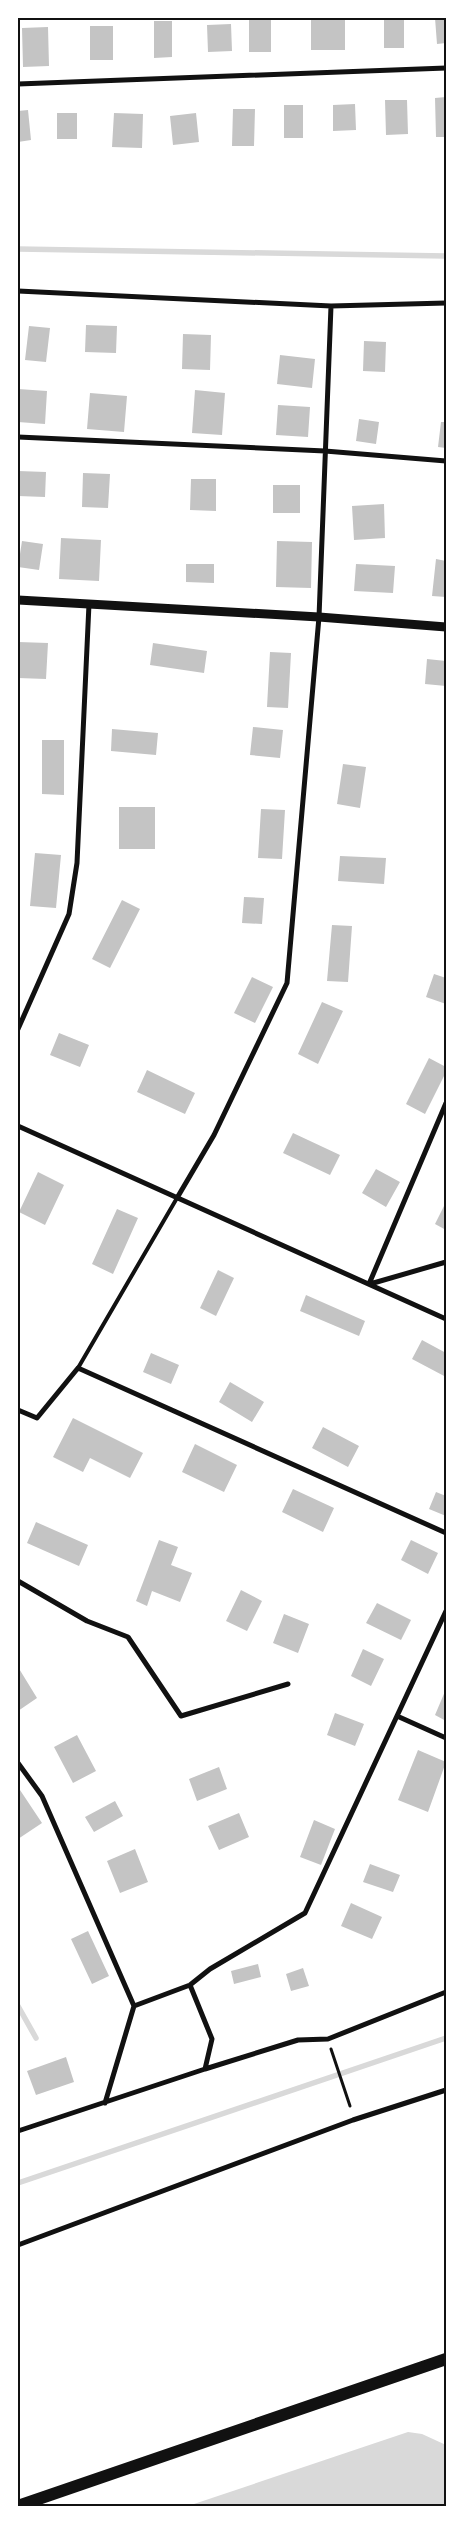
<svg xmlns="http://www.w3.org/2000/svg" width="464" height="2524" viewBox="0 0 464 2524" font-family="'DM Sans',sans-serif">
	<rect width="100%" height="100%" fill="#fff"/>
	<path fill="#d9d9d9" d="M408,2432L422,2434L446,2445V2506H188Z"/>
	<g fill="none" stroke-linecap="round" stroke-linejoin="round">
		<path stroke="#d9d9d9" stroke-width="5.5" d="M18,249L446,256
			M18,2006L36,2038
			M18,2183L446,2038"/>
	</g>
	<path fill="#c4c4c4" d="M249,18H271V52H249Z
		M311,18H345V50H311Z
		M384,18H404V48H384Z
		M435,18H446V43L437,44Z
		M154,21H172V57L154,58Z
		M231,24L232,51L208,52L207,25Z
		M90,26H113V60H90Z
		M48,27L49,66L23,67L22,28Z
		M446,97V137H436L435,98Z
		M385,100H407L408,134L386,135Z
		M355,104L356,130L333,131V105Z
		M284,105H303V138H284Z
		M233,109H255L254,146H232Z
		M28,110L31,140L18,142V111Z
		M57,113H77V139H57Z
		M114,113L143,114L142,148L112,147Z
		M196,113L199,142L173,145L170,116Z
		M86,325L117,326L116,353L85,352Z
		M29,326L50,328L46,362L25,360Z
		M183,334L211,335L210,370L182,369Z
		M364,341L386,342L385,372L363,371Z
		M280,355L315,359L312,388L277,384Z
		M18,389L47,391L45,424L18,422Z
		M195,390L225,393L222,435L192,433Z
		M90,393L127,396L124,432L87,429Z
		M278,405L310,407L308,437L276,435Z
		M359,419L379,422L376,444L356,441Z
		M441,422H446V448L438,447Z
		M18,471L46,472L45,497L18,496Z
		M83,473L110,474L108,508L82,507Z
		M191,479H216V511L190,510Z
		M273,485H300V513H273Z
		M384,504L385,538L354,540L352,506Z
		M61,538L101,540L99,581L59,579Z
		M22,541L43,544L39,570L18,567Z
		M277,541L312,542L311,588L276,587Z
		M436,559L446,561V597L432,596Z
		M186,564H214V583L186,582Z
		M356,564L395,566L393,593L354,591Z
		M18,642L48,643L46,679L18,678Z
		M153,643L207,651L204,673L150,665Z
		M270,652L291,653L288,708L267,707Z
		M427,659L446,661V686L425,684Z
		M253,727L283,730L280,758L250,755Z
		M112,729L158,733L156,755L111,751Z
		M42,740H64V795L42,794Z
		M343,764L366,767L360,808L337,804Z
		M119,807H155V849H119Z
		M261,809L285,810L282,859L258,858Z
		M35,853L61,855L56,908L30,906Z
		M340,856L386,858L384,884L338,881Z
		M244,897L264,898L262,924L242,923Z
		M122,900L140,909L110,968L92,959Z
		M332,925L352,926L348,982L327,981Z
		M434,974L446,978V1004L426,997Z
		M252,977L273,987L255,1023L234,1013Z
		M322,1002L343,1011L318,1064L298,1054Z
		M59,1033L89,1045L80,1067L50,1055Z
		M429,1058L446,1067V1072L425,1114L406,1104Z
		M147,1070L195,1093L185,1114L137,1092Z
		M293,1133L340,1155L330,1175L283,1153Z
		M376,1169L400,1182L386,1207L362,1193Z
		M38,1172L64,1185L45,1225L19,1212Z
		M446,1202V1230L435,1224Z
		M117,1209L138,1218L113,1274L92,1264Z
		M218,1270L234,1278L216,1316L200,1308Z
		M306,1295L365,1321L359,1336L300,1311Z
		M422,1340L446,1353V1377L412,1359Z
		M151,1353L179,1365L171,1384L143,1372Z
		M230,1382L264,1402L252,1422L219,1402Z
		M73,1418L143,1453L130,1478L90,1458L83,1472L53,1457Z
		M323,1427L359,1446L348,1467L312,1448Z
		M195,1444L237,1465L224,1492L182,1472Z
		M293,1489L334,1508L323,1532L282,1512Z
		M436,1492L446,1496V1516L429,1509Z
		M36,1522L88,1545L79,1566L27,1543Z
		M159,1540L178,1547L171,1565L192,1573L180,1602L152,1591L147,1606L136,1601Z
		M411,1540L438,1553L428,1574L401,1560Z
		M241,1590L262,1601L247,1631L226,1621Z
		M377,1603L411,1620L401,1640L366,1623Z
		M284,1614L309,1624L298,1653L273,1643Z
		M363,1649L384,1659L371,1686L351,1676Z
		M18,1667L37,1698L18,1711Z
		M446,1689V1721L435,1715Z
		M335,1713L364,1724L355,1746L327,1735Z
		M77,1735L96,1771L73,1783L54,1747Z
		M418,1750L446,1762L428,1812L398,1800Z
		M219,1767L227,1789L197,1801L189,1779Z
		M18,1787L42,1823L18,1839Z
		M115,1801L123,1816L94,1832L85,1817Z
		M239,1813L249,1837L219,1850L208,1826Z
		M314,1820L335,1829L321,1865L300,1857Z
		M135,1849L148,1882L120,1893L107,1861Z
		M370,1864L400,1875L393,1892L363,1882Z
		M351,1903L382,1917L372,1939L341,1926Z
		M88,1931L109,1976L92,1984L71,1939Z
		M258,1964L261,1977L234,1984L231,1971Z
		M303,1968L309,1986L291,1991L286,1974Z
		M66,2057L74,2082L36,2095L27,2071Z"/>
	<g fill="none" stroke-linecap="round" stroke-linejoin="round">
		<path stroke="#111" stroke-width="3" d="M331,2049L350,2106"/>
		<path stroke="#111" stroke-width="4" d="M78,1368L177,1198"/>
		<path stroke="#111" stroke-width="5" d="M18,84L446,68
			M18,291L331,306L446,303
			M18,437L325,451L446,461
			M18,1029L69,914L77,863L89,604
			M18,1126L446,1319
			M177,1198L214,1135L287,983L319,617L331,306
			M369,1284L446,1103
			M370,1284L446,1262
			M18,1410L37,1418L78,1368L446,1533
			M18,1581L87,1621L128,1637L181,1716L288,1684
			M397,1716L446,1738
			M18,1763L42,1796L134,2006
			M134,2006L190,1985L210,1969L305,1913L446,1611
			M205,2069L298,2040L328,2039L446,1992
			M105,2103L134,2006
			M18,2131L205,2069L212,2039L190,1985
			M18,2245L353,2120L446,2090"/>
		<path stroke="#111" stroke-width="9" d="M18,600L319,617L446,627"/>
		<path stroke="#111" stroke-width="12" d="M18,2506L446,2359"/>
	</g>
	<rect width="464" height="2524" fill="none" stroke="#ffffff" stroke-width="38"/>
	<rect x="19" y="19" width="426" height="2486" fill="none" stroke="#111" stroke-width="2"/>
</svg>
